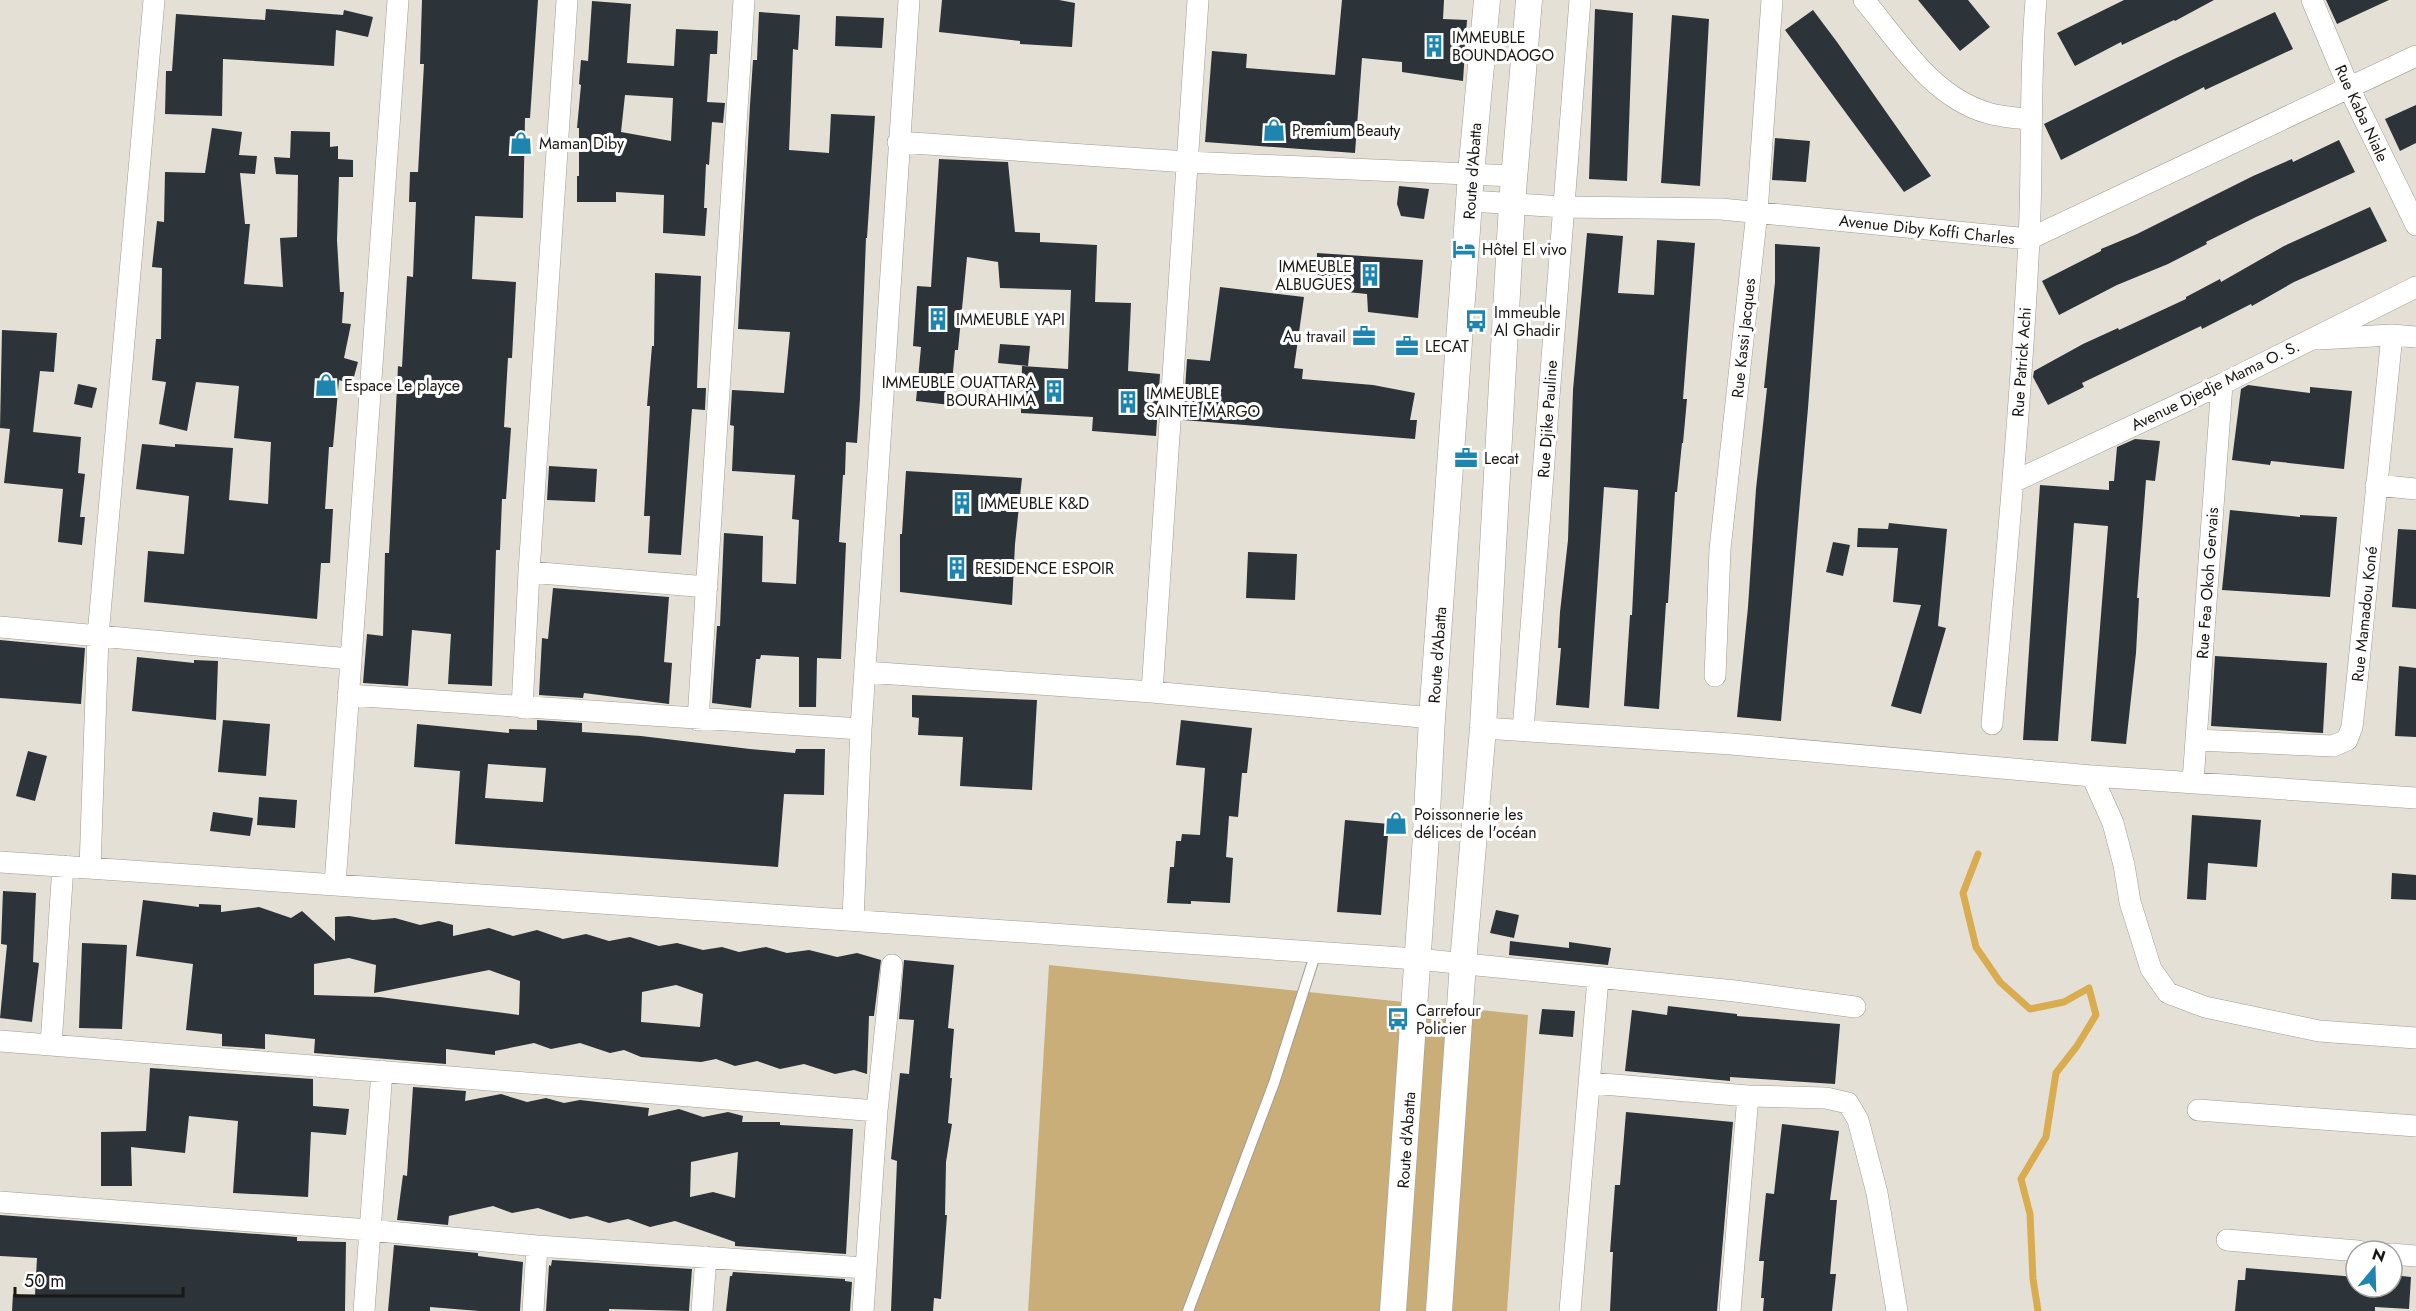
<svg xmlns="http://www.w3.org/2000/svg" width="2416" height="1311" viewBox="0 0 2416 1311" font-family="Jost,sans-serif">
	<rect width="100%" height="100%" fill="#e5e0d6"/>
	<path fill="#caae7a" d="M1049,965L1528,1015L1507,1311H1028Z"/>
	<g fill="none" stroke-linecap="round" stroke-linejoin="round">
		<path stroke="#daac50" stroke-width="7" d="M1978,854L1963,893L1976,947L2000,982L2030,1009L2064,1002L2089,988L2096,1015L2077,1046L2056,1073L2046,1137L2021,1179L2030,1214L2033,1279L2038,1311"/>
	</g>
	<path fill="#2c3439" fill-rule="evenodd" d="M422,0H538L530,118H525L523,218L475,216L472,279L516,282L512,358H508L504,427L511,428L506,499H502L500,550H496L492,686L448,684L451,634L412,630L408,686L363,683L367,634L383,636L385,553H389L398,366L402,367L407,276L413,277L416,202H409L410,172H418L424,64H420Z
		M942,0H1059L1075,3L1072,47L1020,44V41L939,32Z
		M1342,0H1444L1443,19L1467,20L1463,81L1402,72V62L1362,58L1355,153L1205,142L1212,51L1247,54L1246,68L1335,75Z
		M1918,0H1968L1990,27L1960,51Z
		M2124,0H2214L2175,21L2174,20L2122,45L2121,42L2075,66L2057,33Z
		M2326,0H2389L2337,24Z
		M592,1L631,4L627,63L674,66L676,29L718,31L717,54H710L707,102L725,103L723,123L712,122L709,165L706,164L704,208H707L705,236L663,233L664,195L616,192V202H577V176H579V128H577L581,85L579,84L581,60L588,61ZM625,95L673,98L671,141L621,132Z
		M266,9L343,15L344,10L373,17L368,37L336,30L334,66L223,59L222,116L165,114L166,71H172L176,14L265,20Z
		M1595,9L1633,13L1627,181L1589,179Z
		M1813,10L1837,42L1931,176L1904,192L1785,30Z
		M759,12L800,15L798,50L793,49L789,150L829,153L831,114L875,116L867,238H866L860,399L857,443L846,442L845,475H843L839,542L846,543L841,659L817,658L816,707H799V657L761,655L760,659H756L751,708L712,703L717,626H720L724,533L763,536L762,582L796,584L799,520L792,519L795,475L732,471L734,426L730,425L732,390L784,393L790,332L738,329L750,105L753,60H757Z
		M2275,12L2293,49L2205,90L2204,87L2061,160L2044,124L2174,59Z
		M1672,15L1709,19L1700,186L1661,183Z
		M836,16L884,18L882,48L835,46Z
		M2416,105V143L2400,151L2385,119Z
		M212,128L242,132L239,155L257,156L255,174L240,173L245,224H250L244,284L283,287L280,238L297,237L298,175L276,174L274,157L290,158L291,131L330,132V147L338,146V159L353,160V177H339L337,240L340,292H344L342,323L351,324L344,358L358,362L352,384L339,380L333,447H329L325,509H333L330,563H321L317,619L144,602L148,551L184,554L189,496L136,489L142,444L175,447V444L233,448L229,500L268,504L271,442L234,438L239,386L196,382L187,431L159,424L166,382L152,380L156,339H161L162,268L152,267L157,221L164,222L165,172L205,173Z
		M1775,138L1810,141L1806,182L1772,180Z
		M2339,140L2355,172L2256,217L2206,242L2207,244L2168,264L2117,285L2059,315L2042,281L2101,251V249L2137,234L2253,176L2292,159L2293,162Z
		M939,159L1008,162L1015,232L1040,233V242L1097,245L1095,302L1131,303L1128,371L1160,374L1156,436L1092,431L1093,417L1021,413L1022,366L1068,369L1071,290L1000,288L998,262L967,257L958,350H955L950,405L916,401L921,347L913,346L917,286L931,287Z
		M1399,186L1429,189L1424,219L1401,216L1397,204Z
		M2370,207L2387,241L2294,282L2252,306L2251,304L2202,329L2201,326L2082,383L2084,387L2048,405L2033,377L2034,371L2083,344L2118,328L2119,330L2186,299V297L2220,279L2221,282L2284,246Z
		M1587,233L1623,236L1618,293L1654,295L1657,240L1695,243L1683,399H1687L1683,443H1682L1677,492H1675L1668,603H1666L1659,709L1624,706L1630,615H1632L1638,490L1604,487L1589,708L1556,705L1561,648H1558L1560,612L1568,540L1573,390Z
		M1775,244L1820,247L1808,408L1781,721L1737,717L1748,607L1756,489L1767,388H1764L1775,282Z
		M1317,253L1423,260L1418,318L1368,312L1367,294L1317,289Z
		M655,273L701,276L697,388H706L705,410L692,409L681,555L648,553L650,516H644L650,406H647L652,346H654Z
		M1220,287L1304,297L1294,368L1303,369L1302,379L1373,385L1415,393L1410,420H1417L1415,439L1183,420L1187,359L1210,361Z
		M2,330L57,333L54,372L40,371L33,432L81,437L78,473L85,474L80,517H85L82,545L58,542L63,489L4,483L10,429L0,428Z
		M1000,344L1030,346L1028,366L998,363Z
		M78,384L97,388L92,408L74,404Z
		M2248,385L2310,393V387L2352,391L2344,469L2271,461L2270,465L2232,460L2241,389Z
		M2135,439L2160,441L2155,481L2146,480L2137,598H2139L2136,653L2126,744L2091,741L2108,526L2074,523L2058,741L2023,740L2040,485L2109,490V481H2114L2117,447Z
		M549,466L597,469L595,502L547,500Z
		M906,471L1022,478L1015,544L1012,605L900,592V534H902Z
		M2230,510L2300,517V515L2337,517L2330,597L2222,590Z
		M1889,523L1947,529L1938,626L1946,628L1921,714L1891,706L1921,605L1893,602L1898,548L1857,547L1858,528L1888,529Z
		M2398,529L2416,530V609L2392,607Z
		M1833,542L1850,545L1843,576L1826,572Z
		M1248,552L1297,554L1295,600L1246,598Z
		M553,588L669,597L664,662L672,663L669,704L584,693L583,698L539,695L542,638L548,639Z
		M0,640L85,648L81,704L0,698Z
		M2215,656L2327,663L2323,733L2211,726Z
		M137,657L194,663V660L218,661L216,720L132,711Z
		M2399,666L2416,668V737L2395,736Z
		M912,695L1037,700L1032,790L960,786L963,737L918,735L919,718L912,717Z
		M223,720L270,724L266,776L218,772Z
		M537,720L582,723V732L641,736L750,749L795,753L796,749H825L824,795L784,794L778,867L455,844L460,771L414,767L417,724L509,733V729L537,730ZM488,764L546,768L543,802L485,798Z
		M1181,720L1252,728L1247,773H1242L1238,817L1229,816L1226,857L1233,858L1230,903L1191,901V904L1167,903L1170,867H1174L1176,841H1181L1182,834L1200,835L1205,768L1176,765Z
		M28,751L47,756L35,801L16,796Z
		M259,797L297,800L295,828L257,825Z
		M213,812L253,818L250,836L210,831Z
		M2192,815L2261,820L2257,867L2208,863L2206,900L2187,899Z
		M1345,820L1389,824L1381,915L1337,912Z
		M2392,873L2416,875V900L2391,899Z
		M3,891L36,893L33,962L39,963L32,1022L0,1018L7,945L1,944Z
		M143,900L199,907V904L221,905V912L259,907L291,918L302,911L335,941V917L349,916L373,920L395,918L420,925L439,921L453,925V936L489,928L513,936L537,930L563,939L586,934L609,941L630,937L659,946L677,943L703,950L722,947L739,952L766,947L787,953L809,950L837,957L857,953L881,960L874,1016H869L867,1074L854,1070L835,1074L804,1064L780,1069L757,1061L735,1066L716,1059L701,1062L641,1057L624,1050L610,1053L580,1043L551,1049L534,1043L495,1051V1055L446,1049V1064L314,1053L315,1039L265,1034V1049L222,1046V1034L186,1030L193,964L136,956ZM349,958L376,965L374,993L489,970L520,981L519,1015L380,997L314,995V964ZM676,985L703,994L700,1027L641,1022L642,992Z
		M1496,910L1519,915L1514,938L1490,933Z
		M1510,941L1569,948V942L1611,948L1608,965L1509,955Z
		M82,943L127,945L122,1029L79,1028Z
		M904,960L954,965L948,1028L954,1029L950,1078H952L948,1123L952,1124L946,1162L945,1215H947L941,1299L934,1298L933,1311H891L897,1161L891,1159L900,1073L909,1074L914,1020L899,1019Z
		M1668,1006L1737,1014V1016L1840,1024L1835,1084L1730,1077V1081L1625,1071L1632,1010L1667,1015Z
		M1542,1009L1575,1011L1573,1037L1539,1034Z
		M150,1068L313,1079V1106L349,1109L346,1135L311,1132L308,1197L233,1193L238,1121L189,1116L185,1153L131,1147L132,1186H101V1132L146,1131Z
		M413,1087L466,1091L465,1101L501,1094L527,1102L546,1098L564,1103L580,1100L649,1108L648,1116L679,1109L703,1117L728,1112L743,1116L742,1122H780V1125L853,1129L846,1254L735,1246V1242L675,1221L650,1227L628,1219L609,1223L587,1216L570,1219L538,1208L512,1213L493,1206L449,1216L448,1225L397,1220L403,1175L407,1176ZM738,1152L735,1198L713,1192L690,1197L691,1162Z
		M1626,1112L1733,1122L1717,1311H1610L1613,1252H1610L1615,1185H1620Z
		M1782,1124L1839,1131L1830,1200H1837L1830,1274H1836L1832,1311H1763L1764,1298H1761L1764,1261H1759L1766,1193L1774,1194Z
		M0,1215L297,1237V1241L346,1242L345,1311H12L13,1294L35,1295L37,1258L0,1256Z
		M394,1245L478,1253V1256L523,1262L520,1311H479L430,1307V1311H388Z
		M552,1260L692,1269L689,1311L609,1309V1311H546L549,1265L551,1266Z
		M2246,1268L2356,1277V1287H2392V1275L2411,1277L2409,1309L2375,1307V1311H2235L2238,1280H2245Z
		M733,1272L845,1279V1281L852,1282L850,1311H726L730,1276H732Z"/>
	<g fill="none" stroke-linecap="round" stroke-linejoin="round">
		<g stroke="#a09b92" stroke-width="12">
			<path id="service" d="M1188,1311L1274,1083L1316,952"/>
		</g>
		<g stroke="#a09b92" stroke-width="22">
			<path id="minor" d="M1864,0C1900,43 1932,97 1988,113C2001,117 2016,118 2030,119
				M2312,0L2349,88L2416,225
				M898,142L1187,162L1514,176
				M1470,201L1564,207L1721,209L2029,239L2416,56
				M2318,339L2392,335L2416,337
				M2013,482L2222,384L2416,287
				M2376,485L2416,489
				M529,572L707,587
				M0,627L350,659
				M865,672L1152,692L1432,718
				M1715,676L1720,549L1757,212L1772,0
				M1152,692L1198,0
				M348,695L861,729
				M522,708L529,572L567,0
				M698,720L744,0
				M1992,724C2006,563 2021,402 2029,240C2033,160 2029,80 2036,0
				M1483,728L1731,744L2092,776L2416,798
				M1523,730L1580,0
				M2196,740L2333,746L2347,740L2352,727L2357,682L2392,335
				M2092,776L2113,823L2124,865L2130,902L2151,969L2168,993L2205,1007L2319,1031L2416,1038
				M2193,781L2222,384
				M0,862L1417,959L1735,991L1855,1007
				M90,868L98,636L154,0
				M335,885L398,0
				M853,920L861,729L909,0
				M0,1041L877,1111
				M51,1045L63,866
				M1590,1083L1748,1096L1826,1098L1848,1103L1858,1120L1877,1193L1897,1311
				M2198,1110L2416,1126
				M0,1202L369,1230L537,1246L865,1268
				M2227,1240L2358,1251
				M2392,1254L2416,1256
				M364,1311L382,1071
				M533,1311L537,1246
				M702,1311L706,1257
				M863,1311L877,1111L892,965
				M1570,1311L1598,978
				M1730,1311L1748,1096"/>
		</g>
		<g stroke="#a09b92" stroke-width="27">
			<path id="tertiary" d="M1393,1311L1425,851L1432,718L1471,174L1487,0
				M1439,1311L1463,963L1483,728L1512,203L1529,0"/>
		</g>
		<use href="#service" stroke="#fff" stroke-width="10"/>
		<use href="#minor" stroke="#fff" stroke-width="21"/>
		<use href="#tertiary" stroke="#fff" stroke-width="26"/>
	</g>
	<defs>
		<g id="building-bare" transform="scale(1.8)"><path d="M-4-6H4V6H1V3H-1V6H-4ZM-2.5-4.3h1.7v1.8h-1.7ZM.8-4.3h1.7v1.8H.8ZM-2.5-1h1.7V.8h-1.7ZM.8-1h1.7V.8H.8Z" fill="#1e85ae" stroke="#fff" stroke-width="2.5" paint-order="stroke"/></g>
		<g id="shop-bare" transform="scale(1.8)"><path d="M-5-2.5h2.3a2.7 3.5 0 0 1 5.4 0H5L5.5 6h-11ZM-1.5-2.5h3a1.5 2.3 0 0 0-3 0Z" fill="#1e85ae" stroke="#fff" stroke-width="2.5" paint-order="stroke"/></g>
		<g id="hotel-bare" transform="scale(1.8)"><path d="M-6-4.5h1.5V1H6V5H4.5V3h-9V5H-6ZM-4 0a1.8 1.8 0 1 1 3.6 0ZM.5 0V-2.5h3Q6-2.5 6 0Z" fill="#1e85ae" stroke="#fff" stroke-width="2.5" paint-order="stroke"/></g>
		<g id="bus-bare" transform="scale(1.8)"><path d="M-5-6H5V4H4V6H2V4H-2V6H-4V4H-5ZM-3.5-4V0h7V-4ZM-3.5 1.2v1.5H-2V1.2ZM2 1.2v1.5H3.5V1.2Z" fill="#1e85ae" stroke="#fff" stroke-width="2.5" paint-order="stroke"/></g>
		<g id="office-bare" transform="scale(1.8)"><path d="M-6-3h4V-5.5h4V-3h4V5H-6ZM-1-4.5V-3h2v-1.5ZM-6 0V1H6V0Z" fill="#1e85ae" stroke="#fff" stroke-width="2.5" paint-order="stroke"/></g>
	</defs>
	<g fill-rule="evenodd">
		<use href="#building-bare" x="1434" y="46"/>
		<use href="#shop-bare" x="1274" y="130"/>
		<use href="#shop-bare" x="521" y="143"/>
		<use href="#hotel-bare" x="1464" y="249"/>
		<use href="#building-bare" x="1370" y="275"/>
		<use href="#building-bare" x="938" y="319"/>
		<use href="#bus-bare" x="1476" y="321"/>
		<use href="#office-bare" x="1364" y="336"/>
		<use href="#office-bare" x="1407" y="346"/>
		<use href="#shop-bare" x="326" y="385"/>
		<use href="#building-bare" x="1054" y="391"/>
		<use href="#building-bare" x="1128" y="402"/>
		<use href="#office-bare" x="1466" y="458"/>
		<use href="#building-bare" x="962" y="503"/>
		<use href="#building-bare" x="957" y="568"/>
		<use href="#shop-bare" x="1396" y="823"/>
		<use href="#bus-bare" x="1398" y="1019"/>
	</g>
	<g text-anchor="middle" stroke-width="6" stroke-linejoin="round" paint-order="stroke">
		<g font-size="16" fill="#1a1815" stroke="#fff" text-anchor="start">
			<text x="1452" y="43">IMMEUBLE<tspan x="1452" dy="18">BOUNDAOGO</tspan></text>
			<text x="1292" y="136">Premium Beauty</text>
			<text x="539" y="149">Maman Diby</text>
			<text x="1482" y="255">Hôtel El vivo</text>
			<text x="1352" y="272" text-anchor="end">IMMEUBLE<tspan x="1352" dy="18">ALBUGUES</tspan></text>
			<text x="1494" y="318">Immeuble<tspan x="1494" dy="18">Al Ghadir</tspan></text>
			<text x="956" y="325">IMMEUBLE YAPI</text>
			<text x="1346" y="342" text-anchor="end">Au travail</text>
			<text x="1425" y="352">LECAT</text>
			<text x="1036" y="388" text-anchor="end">IMMEUBLE OUATTARA<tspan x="1036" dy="18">BOURAHIMA</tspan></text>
			<text x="344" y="391">Espace Le playce</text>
			<text x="1146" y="399">IMMEUBLE<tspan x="1146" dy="18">SAINTE MARGO</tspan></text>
			<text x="1484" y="464">Lecat</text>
			<text x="980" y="509">IMMEUBLE K&amp;D</text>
			<text x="975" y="574">RESIDENCE ESPOIR</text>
			<text x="1414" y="820">Poissonnerie les<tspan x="1414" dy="18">délices de l'océan</tspan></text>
			<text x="1416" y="1016">Carrefour<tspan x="1416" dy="18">Policier</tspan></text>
		</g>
		<g font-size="16" fill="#1a1815" stroke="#fff">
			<text transform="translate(2362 113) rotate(65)" y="6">Rue Kaba Niale</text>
			<text transform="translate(1472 171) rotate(-86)" y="6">Route d'Abatta</text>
			<text transform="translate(1927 229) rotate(6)" y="6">Avenue Diby Koffi Charles</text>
			<text transform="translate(1743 338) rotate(-84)" y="6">Rue Kassi Jacques</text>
			<text transform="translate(2021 362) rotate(-86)" y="6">Rue Patrick Achi</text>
			<text transform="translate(2215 385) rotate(-26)" y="6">Avenue Djedje Mama O. S.</text>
			<text transform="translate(1547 419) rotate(-86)" y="6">Rue Djike Pauline</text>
			<text transform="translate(2207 583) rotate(-86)" y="6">Rue Fea Okoh Gervais</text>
			<text transform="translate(2364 614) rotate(-84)" y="6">Rue Mamadou Koné</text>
			<text transform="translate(1437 655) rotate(-86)" y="6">Route d'Abatta</text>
			<text transform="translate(1406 1140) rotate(-86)" y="6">Route d'Abatta</text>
		</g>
	</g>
	<g transform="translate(2374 1269) rotate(19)"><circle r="28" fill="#ffffff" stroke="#a3a3a1" stroke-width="1.5"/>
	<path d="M0-4.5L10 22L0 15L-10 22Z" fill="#1e85ae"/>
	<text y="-9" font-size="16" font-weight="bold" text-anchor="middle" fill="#1a1815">N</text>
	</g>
	<path d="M15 1287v9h168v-9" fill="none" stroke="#1a1815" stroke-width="3"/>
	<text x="24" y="1287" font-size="18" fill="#1a1815" stroke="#ffffff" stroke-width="4.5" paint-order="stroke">50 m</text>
</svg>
